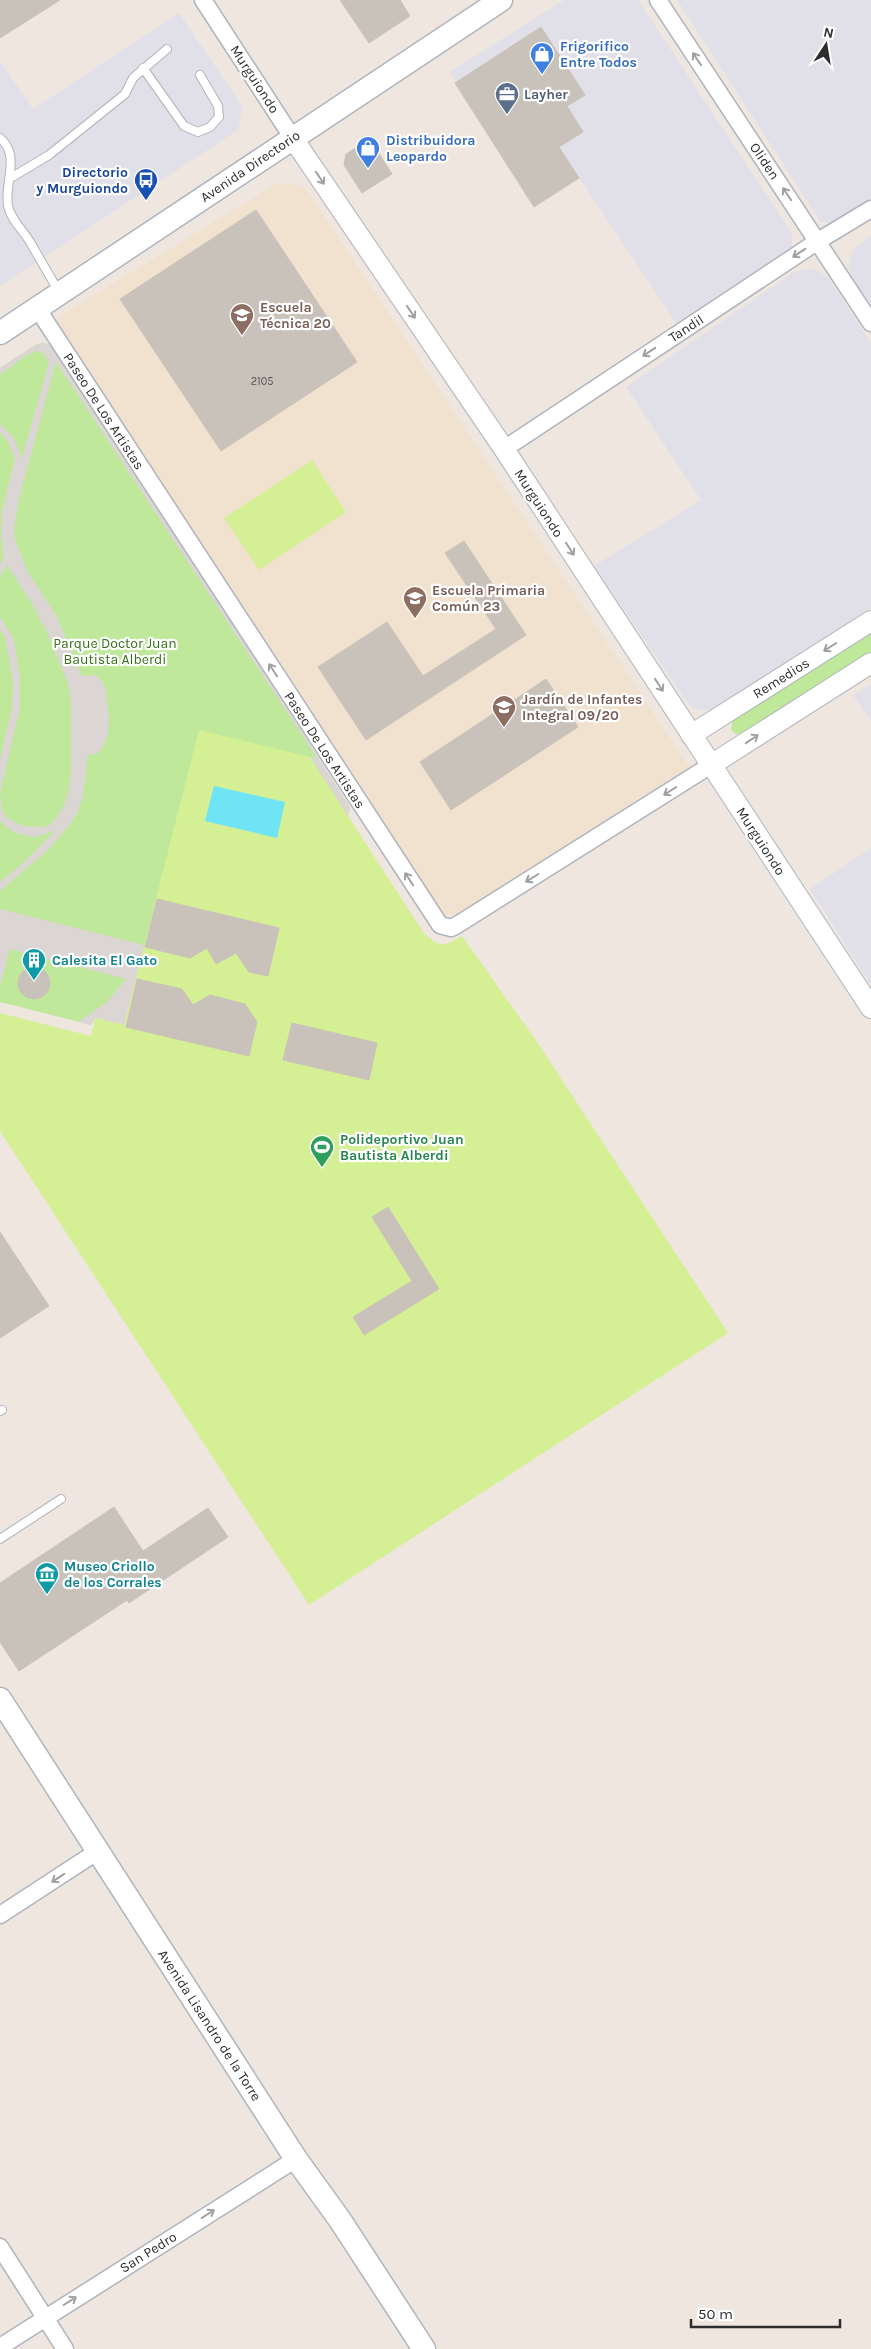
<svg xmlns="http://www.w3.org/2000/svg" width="871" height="2349" viewBox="0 0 871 2349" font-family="Karla,sans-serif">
	<rect width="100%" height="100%" fill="#efe6e0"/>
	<path fill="#e1e0e8" d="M564,0H638L790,230L792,237V250L680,329L579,178L534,207L450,72Z
		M677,0H871V205L833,224L820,221Z
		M179,13L243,107L238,130L0,286V61L33,109Z
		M871,235V305L851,275L849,263L853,250Z
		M810,268L819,271L829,279L871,343V608L718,708L711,710H697L687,702L594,566L701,500L626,387L794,272Z
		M871,684V721L853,695Z
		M871,848V985L810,889Z"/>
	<path fill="#f1e1cf" d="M276,184H292L307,190L689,767L458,914L446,916L437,909L55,323L63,314Z"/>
	<path fill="#bfe89a" d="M43,343L52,345L350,807L348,816L310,757L140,963L124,1025L95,1018L91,1025L0,1002V368L35,345Z
		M871,630V651L743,734H736L731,730L732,722L736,717Z"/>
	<path fill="#d5ef95" d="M312,460L346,512L259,570L224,518Z
		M199,730L310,757L423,932C440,948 442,947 462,936L535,1039L728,1333L309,1605L0,1131V1013L91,1036L95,1018L124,1024Z"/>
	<path fill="#dbd6d3" d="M43,343L52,345L58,351L350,807L348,816L310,757L317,758L56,362L20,495L14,529L15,540L28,572L56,615L82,676L95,675L103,682L106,692L109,719L108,734L103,747L97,754L88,755L83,796L78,812L71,823L49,849L0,891V882L22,864L56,830L37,837L26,836L13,832L0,821V761L12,706L13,683L5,637L0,630V617L14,639L20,678V708L0,793L2,809L6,817L23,826L45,827L53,822L61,811L68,795L71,773V700L67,681L49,637L34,607L7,565L0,577V566L4,555L1,536L2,511L15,458L8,442L0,432V424L14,438L22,458L49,362L43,353L36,351L25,356L0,375V368L35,345Z
		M0,909L144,945L124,1025L96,1018L91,1025L78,1022L107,1002L126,979L10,949L0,986Z"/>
	<path fill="#6ee4f5" d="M214,786L285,802L277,838L205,821Z"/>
	<path fill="#c8c2bb" stroke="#cbc2b8" d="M0,0H60L0,38Z
		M340,0H400L410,16L369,43Z
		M541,27L585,95L567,106L583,132L559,147L579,178L534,207L455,83Z
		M370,139L392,174L362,193L344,165L346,154Z
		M256,210L357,362L221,451L120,299Z
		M464,541L526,635L366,740L318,667L387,622L423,676L496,629L445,553Z
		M546,679L578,727L451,810L420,762Z
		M157,899L279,928L268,976L249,972L236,953L216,964L207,948L190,958L145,947Z
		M18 983a16 16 0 1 1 32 0a16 16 0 1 1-32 0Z
		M137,979L182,989L193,1005L210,995L245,1004L257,1022L249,1056L126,1027Z
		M292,1023L377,1043L369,1080L283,1060Z
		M388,1207L439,1289L364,1335L353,1317L412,1281L372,1217Z
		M0,1232L49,1306L0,1338Z
		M114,1507L143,1551L208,1508L228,1537L129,1603L127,1600L19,1671L0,1642V1583Z"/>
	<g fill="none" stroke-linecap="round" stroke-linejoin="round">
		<g stroke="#afb4bd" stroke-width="10">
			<path id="service" d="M143,68L184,126L198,132L210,127L219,117L218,106L200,75
				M0,138C21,156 4,182 8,206C11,220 23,230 30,242C40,259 49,275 59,292
				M9,179L49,155L125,94L133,78L167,49
				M0,1411L2,1410
				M0,1539L61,1499"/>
		</g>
		<g stroke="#afb4bd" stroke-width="19">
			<path id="minor" d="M203,0L292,137
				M658,0L871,323
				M37,308L440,925L451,928L457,925L711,765
				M504,449L818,241L871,209
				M0,1915L98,1851
				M0,2247L65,2349
				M0,2347L296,2159"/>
		</g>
		<g stroke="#afb4bd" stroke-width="22">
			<path id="tertiary" d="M292,137L504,449L871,1008
				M691,735L871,621
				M711,765L871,663"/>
		</g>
		<g stroke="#afb4bd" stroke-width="25">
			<path id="secondary" d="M0,333L501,0
				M0,1699L296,2159L340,2220L424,2349"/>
		</g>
		<use href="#service" stroke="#fff" stroke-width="8"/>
		<use href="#minor" stroke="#fff" stroke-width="16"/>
		<use href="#tertiary" stroke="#fff" stroke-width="20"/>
		<use href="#secondary" stroke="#fff" stroke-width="22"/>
	</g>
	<defs><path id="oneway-shaft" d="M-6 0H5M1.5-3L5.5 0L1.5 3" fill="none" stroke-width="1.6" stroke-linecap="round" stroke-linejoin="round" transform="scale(1.25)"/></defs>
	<g stroke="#a0a0a0">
		<use href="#oneway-shaft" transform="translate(697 59) rotate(-124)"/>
		<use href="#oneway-shaft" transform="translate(320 178) rotate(56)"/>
		<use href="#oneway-shaft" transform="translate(787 194) rotate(-124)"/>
		<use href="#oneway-shaft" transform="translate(799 253) rotate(147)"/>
		<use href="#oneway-shaft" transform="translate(411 312) rotate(56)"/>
		<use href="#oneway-shaft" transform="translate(649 352) rotate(147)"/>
		<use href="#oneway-shaft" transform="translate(570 549) rotate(57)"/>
		<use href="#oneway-shaft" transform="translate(830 647) rotate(148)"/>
		<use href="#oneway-shaft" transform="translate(273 670) rotate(-123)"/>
		<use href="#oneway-shaft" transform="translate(659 685) rotate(57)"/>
		<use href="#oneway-shaft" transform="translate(752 739) rotate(-33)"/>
		<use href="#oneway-shaft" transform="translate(670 791) rotate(148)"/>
		<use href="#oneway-shaft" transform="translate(532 878) rotate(148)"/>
		<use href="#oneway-shaft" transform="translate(409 879) rotate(-123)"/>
		<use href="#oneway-shaft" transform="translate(58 1878) rotate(147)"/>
		<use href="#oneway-shaft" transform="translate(208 2214) rotate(-32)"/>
		<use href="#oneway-shaft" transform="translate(70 2301) rotate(-32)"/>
	</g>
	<defs>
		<g id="shop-pin" transform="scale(1.25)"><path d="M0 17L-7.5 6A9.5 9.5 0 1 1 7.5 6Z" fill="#3f7fe0" stroke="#fff"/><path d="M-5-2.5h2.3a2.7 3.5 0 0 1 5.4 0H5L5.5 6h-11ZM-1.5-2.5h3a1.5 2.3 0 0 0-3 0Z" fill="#fff"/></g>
		<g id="office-pin" transform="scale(1.25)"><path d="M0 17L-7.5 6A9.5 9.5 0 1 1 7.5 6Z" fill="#5c6f8a" stroke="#fff"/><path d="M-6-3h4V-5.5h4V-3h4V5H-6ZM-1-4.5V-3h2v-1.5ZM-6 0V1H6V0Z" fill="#fff"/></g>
		<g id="bus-pin" transform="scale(1.25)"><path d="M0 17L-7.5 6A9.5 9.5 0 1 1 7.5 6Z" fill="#1a4fb4" stroke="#fff"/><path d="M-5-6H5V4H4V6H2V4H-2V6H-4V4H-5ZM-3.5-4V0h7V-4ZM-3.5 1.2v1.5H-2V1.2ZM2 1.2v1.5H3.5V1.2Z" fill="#fff"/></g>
		<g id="school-pin" transform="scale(1.25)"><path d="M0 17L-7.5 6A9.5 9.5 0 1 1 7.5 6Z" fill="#8d6e63" stroke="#fff"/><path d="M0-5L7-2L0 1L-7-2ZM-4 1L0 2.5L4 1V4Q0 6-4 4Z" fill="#fff"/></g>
		<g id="building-pin" transform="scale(1.25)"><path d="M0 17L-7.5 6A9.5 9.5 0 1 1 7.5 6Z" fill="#0f9aa8" stroke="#fff"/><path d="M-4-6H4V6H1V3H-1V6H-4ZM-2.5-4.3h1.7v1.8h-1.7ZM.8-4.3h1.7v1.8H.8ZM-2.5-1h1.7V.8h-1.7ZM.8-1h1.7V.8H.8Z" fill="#fff"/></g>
		<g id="stadium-pin" transform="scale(1.25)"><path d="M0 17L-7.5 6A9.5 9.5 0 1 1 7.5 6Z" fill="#2e9e5b" stroke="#fff"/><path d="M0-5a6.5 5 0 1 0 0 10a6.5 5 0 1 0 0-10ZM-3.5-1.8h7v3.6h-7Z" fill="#fff"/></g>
		<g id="museum-pin" transform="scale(1.25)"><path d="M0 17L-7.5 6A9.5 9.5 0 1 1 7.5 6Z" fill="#0f9aa8" stroke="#fff"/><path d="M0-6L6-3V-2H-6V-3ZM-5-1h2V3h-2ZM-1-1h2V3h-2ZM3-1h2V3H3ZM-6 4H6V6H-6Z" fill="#fff"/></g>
	</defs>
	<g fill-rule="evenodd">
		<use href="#shop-pin" x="542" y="54"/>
		<use href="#office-pin" x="507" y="94"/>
		<use href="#shop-pin" x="368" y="148"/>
		<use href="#bus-pin" x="146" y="180"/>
		<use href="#school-pin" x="242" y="315"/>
		<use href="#school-pin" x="415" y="598"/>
		<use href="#school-pin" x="504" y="707"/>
		<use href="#building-pin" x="34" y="960"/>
		<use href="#stadium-pin" x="322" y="1147"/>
		<use href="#museum-pin" x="47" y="1574"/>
	</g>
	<g text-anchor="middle" stroke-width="4.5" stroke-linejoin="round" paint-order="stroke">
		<g font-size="11" fill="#545250">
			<text x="262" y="385">2105</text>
		</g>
		<g font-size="14" font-weight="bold" fill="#366cbe" stroke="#fff" text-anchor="start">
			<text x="560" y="51">Frigorifico<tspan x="560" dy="16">Entre Todos</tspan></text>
			<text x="386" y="145">Distribuidora<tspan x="386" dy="16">Leopardo</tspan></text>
		</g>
		<g font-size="14" fill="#2d2d2d" stroke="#fff">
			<text transform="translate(255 79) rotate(57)" y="5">Murguiondo</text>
			<text transform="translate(765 161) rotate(56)" y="5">Oliden</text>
			<text transform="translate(250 166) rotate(-34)" y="5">Avenida Directorio</text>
			<text transform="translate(686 328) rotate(-33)" y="5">Tandil</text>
			<text transform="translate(104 411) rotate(57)" y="5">Paseo De Los Artistas</text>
			<text transform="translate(539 503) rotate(57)" y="5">Murguiondo</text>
			<text transform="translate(781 678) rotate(-32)" y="5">Remedios</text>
			<text transform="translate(325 750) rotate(57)" y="5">Paseo De Los Artistas</text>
			<text transform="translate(761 841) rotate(57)" y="5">Murguiondo</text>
			<text transform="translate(210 2025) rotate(57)" y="5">Avenida Lisandro de la Torre</text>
			<text transform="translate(148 2252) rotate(-32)" y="5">San Pedro</text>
		</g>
		<g font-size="14" font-weight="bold" fill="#4e5e75" stroke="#fff" text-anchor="start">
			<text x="524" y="99">Layher</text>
		</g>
		<g font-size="14" font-weight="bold" fill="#164399" stroke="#fff" text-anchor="end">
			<text x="128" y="177">Directorio<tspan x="128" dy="16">y Murguiondo</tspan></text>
		</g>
		<g font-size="14" font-weight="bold" fill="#785e54" stroke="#fff" text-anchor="start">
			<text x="260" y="312">Escuela<tspan x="260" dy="16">Técnica 20</tspan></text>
			<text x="432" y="595">Escuela Primaria<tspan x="432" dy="16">Común 23</tspan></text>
			<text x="522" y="704">Jardín de Infantes<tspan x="522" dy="16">Integral 09/20</tspan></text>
		</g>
		<g font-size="14" fill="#367017" stroke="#fff">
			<text x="115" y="648">Parque Doctor Juan<tspan x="115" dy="16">Bautista Alberdi</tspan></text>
		</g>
		<g font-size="14" font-weight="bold" fill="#0d838f" stroke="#fff" text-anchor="start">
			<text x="52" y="965">Calesita El Gato</text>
			<text x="64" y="1571">Museo Criollo<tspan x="64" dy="16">de los Corrales</tspan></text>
		</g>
		<g font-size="14" font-weight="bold" fill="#27864d" stroke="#fff" text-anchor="start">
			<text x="340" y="1144">Polideportivo Juan<tspan x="340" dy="16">Bautista Alberdi</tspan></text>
		</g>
	</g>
	<g transform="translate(826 45) rotate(12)" stroke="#ffffff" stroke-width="4" paint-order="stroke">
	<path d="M0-4L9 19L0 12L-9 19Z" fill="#2d2d2d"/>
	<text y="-8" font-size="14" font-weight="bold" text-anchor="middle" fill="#2d2d2d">N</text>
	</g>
	<path d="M691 2319v8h149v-8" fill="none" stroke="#2d2d2d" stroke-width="2.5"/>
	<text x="698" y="2319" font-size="15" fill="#2d2d2d" stroke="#ffffff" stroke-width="4" paint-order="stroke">50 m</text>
</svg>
